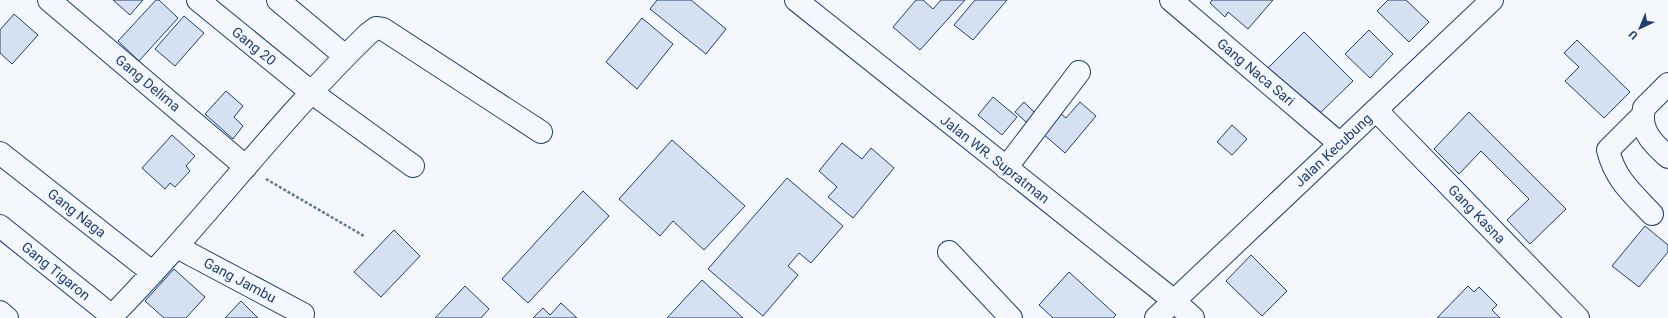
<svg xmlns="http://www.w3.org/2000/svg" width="1668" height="318" viewBox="0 0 1668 318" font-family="Roboto,sans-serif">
	<rect width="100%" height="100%" fill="#f4f7fb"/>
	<path fill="#d5e0f0" stroke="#1d3f73" d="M113,0H143L130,15Z
		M156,0H159L178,18L139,61L118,41Z
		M657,0H691L726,29L706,54L650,9Z
		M916,0H923L933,9L941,0H965L920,50L893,27Z
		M975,0H1007L973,40L954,25Z
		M1212,0H1273L1248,29L1228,12L1225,17L1210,3Z
		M1388,0H1406L1429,22L1409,42L1377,11Z
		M14,14L38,35L12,64L0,53V30Z
		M184,16L204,33L175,66L155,49Z
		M642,18L673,44L637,89L606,62Z
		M1369,30L1393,54L1370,78L1345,54Z
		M1304,32L1353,81L1317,116L1268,68Z
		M1577,40L1630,92L1604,118L1565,81L1579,67L1564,53Z
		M226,91L243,106L234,117L243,126L233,139L205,114Z
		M993,97L1017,117L1002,135L978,115Z
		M1024,102L1035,113L1026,122L1015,112Z
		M1080,102L1096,116L1065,153L1042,133L1060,113L1066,118Z
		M1469,112L1566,209L1530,244L1507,220L1529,199L1481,151L1459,174L1434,149Z
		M1232,125L1247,139L1232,155L1217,142Z
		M172,135L195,156L186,166L190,171L175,187L170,183L165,189L142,168Z
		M672,140L745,206L704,250L673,221L660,236L619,199Z
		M842,143L862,159L871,148L894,168L853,218L828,197L837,187L819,171Z
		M787,178L843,226L811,263L799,253L788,266L798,275L763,316L708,269Z
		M583,191L609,216L528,303L502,279Z
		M1645,226L1668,245V252L1639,287L1612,266Z
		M394,230L420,256L381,297L354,272Z
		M1251,255L1287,291L1262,316L1226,281Z
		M174,269L205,297L186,318H164L145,301Z
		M1069,272L1116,315L1113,318H1053L1039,305Z
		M702,280L743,318H667Z
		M465,286L489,309L481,318H435Z
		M1468,286L1474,292L1479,287L1497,305L1492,310L1500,318H1437Z
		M241,301L258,318H225Z
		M561,303L577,318H533L543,308L550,315Z"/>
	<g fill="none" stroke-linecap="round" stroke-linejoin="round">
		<g stroke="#1d3f73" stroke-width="24">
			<path id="street" d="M49,0L246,167
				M198,0L311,92L413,166
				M278,0L345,56
				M1171,0L1340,144
				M1376,110L1578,318
				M1643,115C1642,134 1655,145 1668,157
				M0,153L153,273
				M1006,168L1079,72
				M1652,214C1632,193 1615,179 1608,150L1643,115L1644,108L1668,84
				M0,226L112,316
				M177,247L303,314
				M949,252L1011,318
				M0,312L7,318
				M110,318C200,227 276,123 368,34L376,28L383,29L541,132"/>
		</g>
		<g stroke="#1d3f73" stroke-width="24">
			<path id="secondary" d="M1156,318L1492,0"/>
		</g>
		<g stroke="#1d3f73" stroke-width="24">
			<path id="primary" d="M796,0L1173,300L1193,318"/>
		</g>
		<path stroke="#5e769c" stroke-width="2.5" stroke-dasharray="3 2" stroke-linecap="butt" d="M266,179L364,236"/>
		<use href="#street" stroke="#f4f7fb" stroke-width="22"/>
		<use href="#secondary" stroke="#f4f7fb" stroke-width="22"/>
		<use href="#primary" stroke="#f4f7fb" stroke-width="22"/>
	</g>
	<g text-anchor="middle" stroke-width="3" stroke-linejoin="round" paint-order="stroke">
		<g font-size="14" fill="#1d3f73" stroke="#f4f7fb">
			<text transform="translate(254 46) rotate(39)" y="5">Gang 20</text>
			<text transform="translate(1256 72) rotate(40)" y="5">Gang Naca Sari</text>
			<text transform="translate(148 83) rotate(40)" y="5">Gang Delima</text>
			<text transform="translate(1333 150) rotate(-43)" y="5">Jalan Kecubung</text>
			<text transform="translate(995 159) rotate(38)" y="5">Jalan WR. Supratman</text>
			<text transform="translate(77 213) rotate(38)" y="5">Gang Naga</text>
			<text transform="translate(1477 214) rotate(46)" y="5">Gang Kasna</text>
			<text transform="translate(56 271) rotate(39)" y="5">Gang Tigaron</text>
			<text transform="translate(240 280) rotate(28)" y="5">Gang Jambu</text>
		</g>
	</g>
	<g transform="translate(1640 28) rotate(224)" stroke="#f4f7fb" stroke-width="3" paint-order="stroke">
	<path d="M0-3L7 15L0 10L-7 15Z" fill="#1d3f73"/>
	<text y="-6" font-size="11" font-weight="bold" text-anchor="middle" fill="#1d3f73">U</text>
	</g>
</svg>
